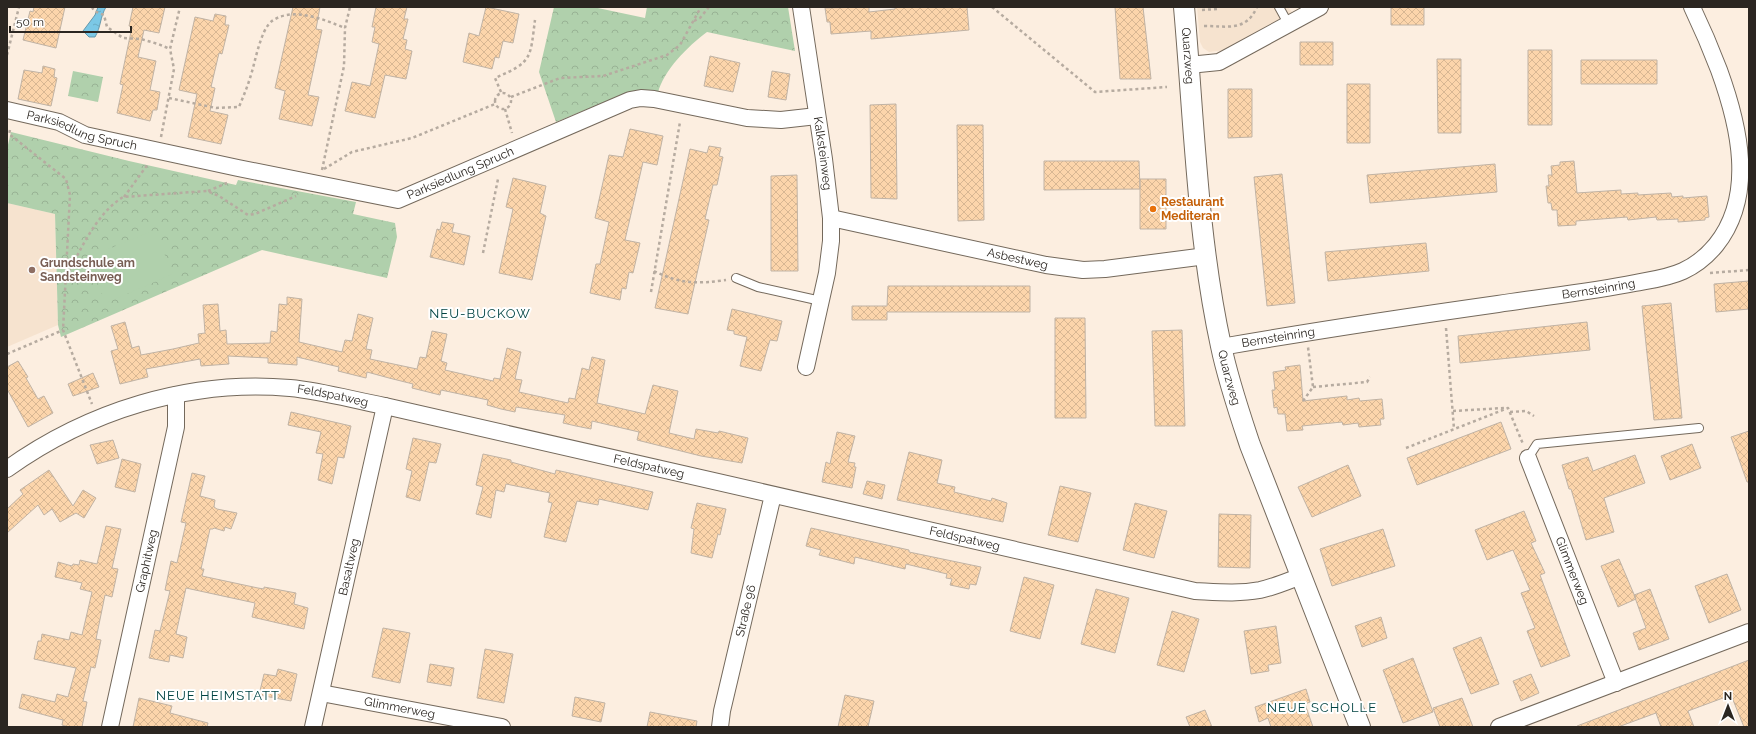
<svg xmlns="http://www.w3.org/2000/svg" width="1756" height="734" viewBox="0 0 1756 734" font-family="Raleway,sans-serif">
	<defs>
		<pattern id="park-crowns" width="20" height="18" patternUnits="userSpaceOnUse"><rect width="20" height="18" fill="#b0d0ac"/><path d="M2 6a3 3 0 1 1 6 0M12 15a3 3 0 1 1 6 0" fill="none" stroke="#98b294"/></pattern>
		<pattern id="water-ripples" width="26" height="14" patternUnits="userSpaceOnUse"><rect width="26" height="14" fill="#7bc8e6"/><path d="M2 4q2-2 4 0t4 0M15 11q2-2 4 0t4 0" fill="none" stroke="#6aacc5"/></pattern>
		<pattern id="building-cross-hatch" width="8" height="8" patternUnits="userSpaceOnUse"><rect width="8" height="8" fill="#fcd5ab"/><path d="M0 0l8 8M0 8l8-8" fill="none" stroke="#d8b793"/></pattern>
	</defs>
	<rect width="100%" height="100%" fill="#fceee0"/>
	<path fill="#f6e3cf" d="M1197,7H1288L1292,12L1226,50L1209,52L1203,48L1200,42Z
		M7,203L55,214L58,325L7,347Z"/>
	<path fill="url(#park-crowns)" d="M554,7H593L645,18L647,7H788L795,51L707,32C688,46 663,71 658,93L643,91L629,92L556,122L539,72Z
		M73,71L103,77L98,102L68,96Z
		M11,132L129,161L236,185L238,180L356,202L353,214L395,223L397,237L387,278L262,250L61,337L58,325L55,214L7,203V149Z"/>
	<path fill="#b0d0ac" d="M154,230L173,274L106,303L87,258Z"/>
	<path fill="url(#water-ripples)" stroke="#6397ab" d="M98,7H106C100,17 101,27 95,37H89L83,31L95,15Z"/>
	<path fill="url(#building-cross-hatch)" stroke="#c0b3a5" d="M34,7H65L56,48L23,40L30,11L33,12Z
		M133,7H165L159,33L144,30L138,57L156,61L150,90L160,92L157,110H153L150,121L117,113L123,85L120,84L132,27L129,26Z
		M293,7H320L316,29L322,30L308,95L319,97L312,126L279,119L285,91L275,88Z
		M376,7H407L404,19H408L403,39L407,40L405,49L412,51L406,79L385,75L375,118L345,111L352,82L370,86L379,44L372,42L375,27H372Z
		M486,7L519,14L513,43L503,41L499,58L495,57L492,69L463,62L469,33L479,36Z
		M869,7V12L895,9V7H967L969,30L871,39V31L831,34L830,22H827L825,8Z
		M1115,7H1143L1151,79H1120Z
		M1391,7H1424V25H1391Z
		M215,14L226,16L225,25H229L222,54L219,53L211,87L215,88L210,111L228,115L221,144L188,137L197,94L179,90L195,17L213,21Z
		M1300,42H1333V65H1300Z
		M1528,50H1552V125H1528Z
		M710,56L740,63L733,92L704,86Z
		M1437,59H1461V133H1438Z
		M1581,60H1657V84H1581Z
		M43,66L55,69L54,77L57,78L51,106L18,99L24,70L42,73Z
		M772,71L790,74L786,100L768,97Z
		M1347,84H1370V143H1347Z
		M1228,89H1252V137L1228,138Z
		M896,104L897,199L871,198L870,105Z
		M957,125H983L984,220L958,221Z
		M630,129L663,136L657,165L643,162L625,240L640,243L633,273L629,272L626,289L622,288L620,300L590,293L596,264H600L609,222L595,218L609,155L623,157Z
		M709,146L721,148L719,156L723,157L717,185H713L705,219L709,220L688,314L655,308L690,149L707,153Z
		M1044,161H1139L1140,189L1044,190Z
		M1574,161L1577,193L1621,190V194L1638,193V195L1671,193L1672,197L1683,196V198L1707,196L1709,217L1705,218V220L1678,222V219L1657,220L1656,217L1628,220L1627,217L1576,221V225L1558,226L1557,210H1552L1551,203H1548L1546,186H1549L1548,175H1552L1551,166L1560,165V162Z
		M1495,164L1497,192L1370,203L1367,175Z
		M1282,174L1295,303L1267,306L1254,177Z
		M797,175L798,271H771V176Z
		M513,178L546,186L540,213L546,216L532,280L499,273L513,209L506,207Z
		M1140,179H1166V229H1140Z
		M442,222L454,224L452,232L470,236L464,265L430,257L437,229L440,230Z
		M1426,243L1429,271L1328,281L1325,252Z
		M1749,281V309L1716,312L1714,284Z
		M888,286H1030V312H887V320H852V306H887Z
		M287,297L302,299L299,342L342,352L345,340L352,341L358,314L373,318L366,349L372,350L370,359L417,369L420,357L426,358L432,331L447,334L441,361L447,363L445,370L493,381L494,378L500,379L507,348L521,352L515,379L522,380L519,392L568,403L569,398L575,399L582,368L589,370L592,357L605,360L597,403L645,414L653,385L678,391L669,433L694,439L696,429L718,433L719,431L748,438L742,463L701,456L637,440L639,432L592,421L591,429L576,426L563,423L565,415L516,407L515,412L501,409L487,405L488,400L441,390L440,395L412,388L413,384L389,378L367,372L366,378L338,371L339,367L297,357V365L268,363V358L228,356L229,364L201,366L200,359L146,369L148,377L120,384L111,351L118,349L111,326L125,322L132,348L139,346L141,355L173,349L199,343L198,334L205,333L203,305L218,304L220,331L226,330L227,344L270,343L271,331L277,332L279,304L287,305Z
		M1671,303L1682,418L1654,420L1642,306Z
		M732,309L782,321L777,341L770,340L761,371L740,366L747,337L734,334V331L727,330Z
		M1055,318H1085L1086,418H1055Z
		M1587,322L1590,350L1460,363L1458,336Z
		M1182,330L1185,426H1155L1152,331Z
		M18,361L28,377L26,378L38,399L44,396L53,413L28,427L7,389V367Z
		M1300,365L1303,401L1347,396V400L1359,398L1360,401L1382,399L1384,419H1380L1381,425L1359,427L1358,423L1343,425L1342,422L1302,426L1303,430L1287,431L1285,414H1278L1277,407L1274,408L1272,390H1275L1273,372L1286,370L1285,367Z
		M93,373L99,387L73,396L68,384Z
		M291,412L351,426L344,458L338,457L332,484L318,480L323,454L316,453L321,432L288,425Z
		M1501,422L1511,449L1417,485L1407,458Z
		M1749,431V482H1747L1731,437Z
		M837,432L855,436L848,462L855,463L854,467H856L852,488L822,482L826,462L830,464Z
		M413,438L441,444L436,463L429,462L420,501L406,497L412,471L406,469Z
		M113,440L119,458L97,464L90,445Z
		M1692,444L1701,468L1670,480L1661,456Z
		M909,452L942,460L937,483L955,487L954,492L991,501L992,498L1007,503L1003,522L897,500Z
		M483,454L511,460V462L555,474L556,470L653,492L648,510L599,499L598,505L577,501L566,542L544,537L552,503L548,502L550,493L506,484L504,492L496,490L491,518L476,514L483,487L476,485Z
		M1635,455L1645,483L1604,498L1614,532L1586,540L1571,489H1569L1562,465L1588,457L1593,471Z
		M122,459L141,464L135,492L115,487Z
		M1348,465L1361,496L1312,517L1298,487Z
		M49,470L73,506L83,490L96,498L84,518L76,513L60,522L52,509L44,515L38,505L7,533V509L23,494L20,490Z
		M192,473L205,476L200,496L215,500L214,507L217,509L237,513L231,529L225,527L224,531L214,528L213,529H210L201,569H204L202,576L258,588L264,589V587L296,593L294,604L308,608L304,629L252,617L255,603L186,588L176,634L187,637L183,658L170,655L169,662L149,658L155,630L160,631L170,591L165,590L171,561L177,563L186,523L181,522Z
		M867,481L885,485L882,499L863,494Z
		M1060,486L1091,493L1078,542L1048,535Z
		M697,503L726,509L720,535L718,534L712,558L691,553L694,529L691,528Z
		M1135,503L1167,511L1154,558L1123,550Z
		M1524,511L1536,541L1531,543L1545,573L1540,575L1570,656L1541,667L1527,631L1535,628L1521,593L1530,590L1513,550L1487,560L1475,530Z
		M1219,514L1251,515L1250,568L1218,567Z
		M106,526L121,529L112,568L118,569L112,597L105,595L96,639L101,640L95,668L91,667L83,701L87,702L82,727H69L62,725L63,720L19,708L22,694L55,702L57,694L68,697L76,668L34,659L38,641H41L42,634L69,640L71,632L82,635L92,592L80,589L82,583L55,577L58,562L72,566L73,564L79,565L80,560L97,564Z
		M811,528L909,550V552L981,567L976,585L970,584L969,589L950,585L952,579L946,578L947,574L906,564L905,569L855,557L854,564L819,555L821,550L806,546Z
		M1383,529L1395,566L1332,586L1320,549Z
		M1619,559L1636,599L1618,607L1601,566Z
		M1727,574L1741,610L1709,623L1695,586Z
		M1024,577L1054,585L1040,639L1010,631Z
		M1096,589L1129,598L1115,653L1081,644Z
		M1650,589L1669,639L1639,650L1633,633L1646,628L1634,595Z
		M1172,611L1199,619L1184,672L1157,665Z
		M1381,617L1387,638L1362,647L1355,626Z
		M1276,626L1281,663L1268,665L1269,671L1251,674L1244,631Z
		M383,628L410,633L400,683L372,677Z
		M1481,637L1499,684L1471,694L1453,648Z
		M485,649L513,654L504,703L477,698Z
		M1413,658L1433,712L1403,723L1383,670Z
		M1749,660V727H1744L1731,695L1688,711L1694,727H1661L1656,713L1618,727H1577V726Z
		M430,664L454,668L451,686L427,682Z
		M278,669L297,674L291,701L259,695L264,674L276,676Z
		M1531,674L1539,693L1521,701L1513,681Z
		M1306,689L1310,702L1305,704L1313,727H1271L1268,718L1259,722L1255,707Z
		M845,695L874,701L868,727H838Z
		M575,697L605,703L601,722L572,716Z
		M139,698L172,706L170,713L208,723L207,727H133Z
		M1462,698L1473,727H1440L1433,708Z
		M1205,710L1212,727H1190L1186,717Z
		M650,712L697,721L696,727H647Z"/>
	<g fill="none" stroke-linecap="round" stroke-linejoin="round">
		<g stroke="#74695c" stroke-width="10">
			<path id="service" d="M1279,7L1289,25
				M736,278L758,287L821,301
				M1528,458L1537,444L1699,428"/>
		</g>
		<g stroke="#74695c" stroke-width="18">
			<g id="minor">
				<path id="s1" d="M801,7L824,159L831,218V241L827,273L806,367"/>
				<path d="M1189,65L1219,62L1320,7"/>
				<path id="s2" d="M7,110L59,122L85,135L238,168L398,200L630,100L641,98L654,99L747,118L781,120L817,116"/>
				<path id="s3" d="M831,218L1046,265L1083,270L1105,269L1206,256"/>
				<path id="s4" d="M1221,347C1313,331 1406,317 1498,304C1543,297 1590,292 1635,283C1651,280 1668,278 1683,271C1696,265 1707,256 1716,245C1756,195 1739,125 1719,70C1711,49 1702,28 1692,7"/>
				<path id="s5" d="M1528,458L1616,683"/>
				<path id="s6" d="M7,469C88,411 189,379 290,388C322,391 353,400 385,406L1195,591C1217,592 1238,594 1260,590C1274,587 1288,581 1301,576"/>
				<path id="s7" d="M321,693L502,727"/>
				<path id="s8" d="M110,727L176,427V395"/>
				<path id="s9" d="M313,727L385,406"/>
				<path id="s10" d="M720,727L722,711L773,495"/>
				<path d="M1499,727L1749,632"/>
			</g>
		</g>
		<g stroke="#74695c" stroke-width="22">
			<g id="tertiary">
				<path id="s11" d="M1184,7C1194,119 1197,236 1221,346C1228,380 1239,412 1250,445L1360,727"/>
			</g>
		</g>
		<path stroke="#b6aba0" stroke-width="2.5" stroke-dasharray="3 3" stroke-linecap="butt" d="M92,7L94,11L104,15L107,27L123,38L141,39L158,44L170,49
			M992,7L1095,92L1167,87
			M1202,10L1217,9
			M694,21L700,18L709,7
			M1204,26C1227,26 1246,32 1257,7
			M7,55L19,7
			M501,92L495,78C533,62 530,58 535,20
			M495 101a8 8 0 1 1 16 0a8 8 0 1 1-16 0Z
			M511,97L560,78L603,76L667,55L680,45L701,7
			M169,98L216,108L239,107C243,97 247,88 250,78C255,64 260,30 272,21C293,6 325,20 345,28
			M505,109L512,133
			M10,130L9,134L66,179L70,195L63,330L92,404
			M161,137L174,69L170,49L180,7
			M324,169L352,152L412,138L495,104
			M322,170L344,66L345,28L350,7
			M208,191L227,183
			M124,197L148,164
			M483,253L498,179
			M654,271C679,284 699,284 726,280
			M1710,273L1749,270
			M66,277C81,249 96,214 123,197L207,191L219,196L248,215L255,214L296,196
			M651,292L680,122
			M1446,328L1454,429
			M7,354L63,330
			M1313,387L1367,382L1370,377
			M1303,401L1313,387L1308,347
			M1453,411L1504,408
			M1510,412L1526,411L1534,416
			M1406,448L1508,408L1523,444"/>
		<use href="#service" stroke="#fff" stroke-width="8"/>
		<use href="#minor" stroke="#fff" stroke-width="16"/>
		<use href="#tertiary" stroke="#fff" stroke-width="20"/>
	</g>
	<circle fill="#e8710a" stroke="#fff" stroke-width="1.5" cx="1153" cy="209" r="4"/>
	<circle fill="#8d6e63" stroke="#fff" stroke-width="1.5" cx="32" cy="270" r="4"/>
	<g text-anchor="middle" stroke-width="4" stroke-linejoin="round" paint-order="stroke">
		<g font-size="12" fill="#2b2621" stroke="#fff">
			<text dy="4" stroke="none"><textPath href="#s11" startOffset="49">Quarzweg</textPath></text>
			<text dy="4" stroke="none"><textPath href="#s2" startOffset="78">Parksiedlung Spruch</textPath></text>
			<text dy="4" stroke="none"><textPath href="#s1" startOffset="148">Kalksteinweg</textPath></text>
			<text dy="4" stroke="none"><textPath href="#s2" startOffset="470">Parksiedlung Spruch</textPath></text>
			<text dy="4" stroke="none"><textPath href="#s3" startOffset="191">Asbestweg</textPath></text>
			<text dy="4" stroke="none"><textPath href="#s4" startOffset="382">Bernsteinring</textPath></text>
			<text dy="4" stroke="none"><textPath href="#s4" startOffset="58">Bernsteinring</textPath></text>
			<text dy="4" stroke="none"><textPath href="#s11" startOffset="374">Quarzweg</textPath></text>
			<text dy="4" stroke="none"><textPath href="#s6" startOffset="344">Feldspatweg</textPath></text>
			<text dy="4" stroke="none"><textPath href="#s6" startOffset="668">Feldspatweg</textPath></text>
			<text dy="4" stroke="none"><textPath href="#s6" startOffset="992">Feldspatweg</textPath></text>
			<text dy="4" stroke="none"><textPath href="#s8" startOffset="170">Graphitweg</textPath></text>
			<text dy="4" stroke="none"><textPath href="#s9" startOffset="164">Basaltweg</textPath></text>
			<text dy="4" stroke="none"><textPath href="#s5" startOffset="121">Glimmerweg</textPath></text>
			<text dy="4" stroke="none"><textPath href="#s10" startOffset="119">Straße 96</textPath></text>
			<text dy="4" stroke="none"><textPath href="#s7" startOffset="80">Glimmerweg</textPath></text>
		</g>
		<g font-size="12" font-weight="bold" fill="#c56008" stroke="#fff" text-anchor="start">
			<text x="1161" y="206">Restaurant<tspan x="1161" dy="14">Mediteran</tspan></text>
		</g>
		<g font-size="12" font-weight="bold" fill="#785e54" stroke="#fff" text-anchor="start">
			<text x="40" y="267">Grundschule am<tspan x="40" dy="14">Sandsteinweg</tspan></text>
		</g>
		<g font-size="13" letter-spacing="1" fill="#004342" stroke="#fff">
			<text x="480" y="318">NEU-BUCKOW</text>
			<text x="218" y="700">NEUE HEIMSTATT</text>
			<text x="1322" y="712">NEUE SCHOLLE</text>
		</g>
	</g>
	<rect width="1756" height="734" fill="none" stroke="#2b2621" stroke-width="16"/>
	<g transform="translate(1728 706)" stroke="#ffffff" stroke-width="3" paint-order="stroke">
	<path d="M0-3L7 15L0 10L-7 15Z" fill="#2b2621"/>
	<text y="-6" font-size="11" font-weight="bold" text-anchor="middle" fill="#2b2621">N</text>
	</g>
	<path d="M10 26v6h121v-6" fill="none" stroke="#2b2621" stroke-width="2"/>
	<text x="16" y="26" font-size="12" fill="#2b2621" stroke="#ffffff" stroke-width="3" paint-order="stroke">50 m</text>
</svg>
